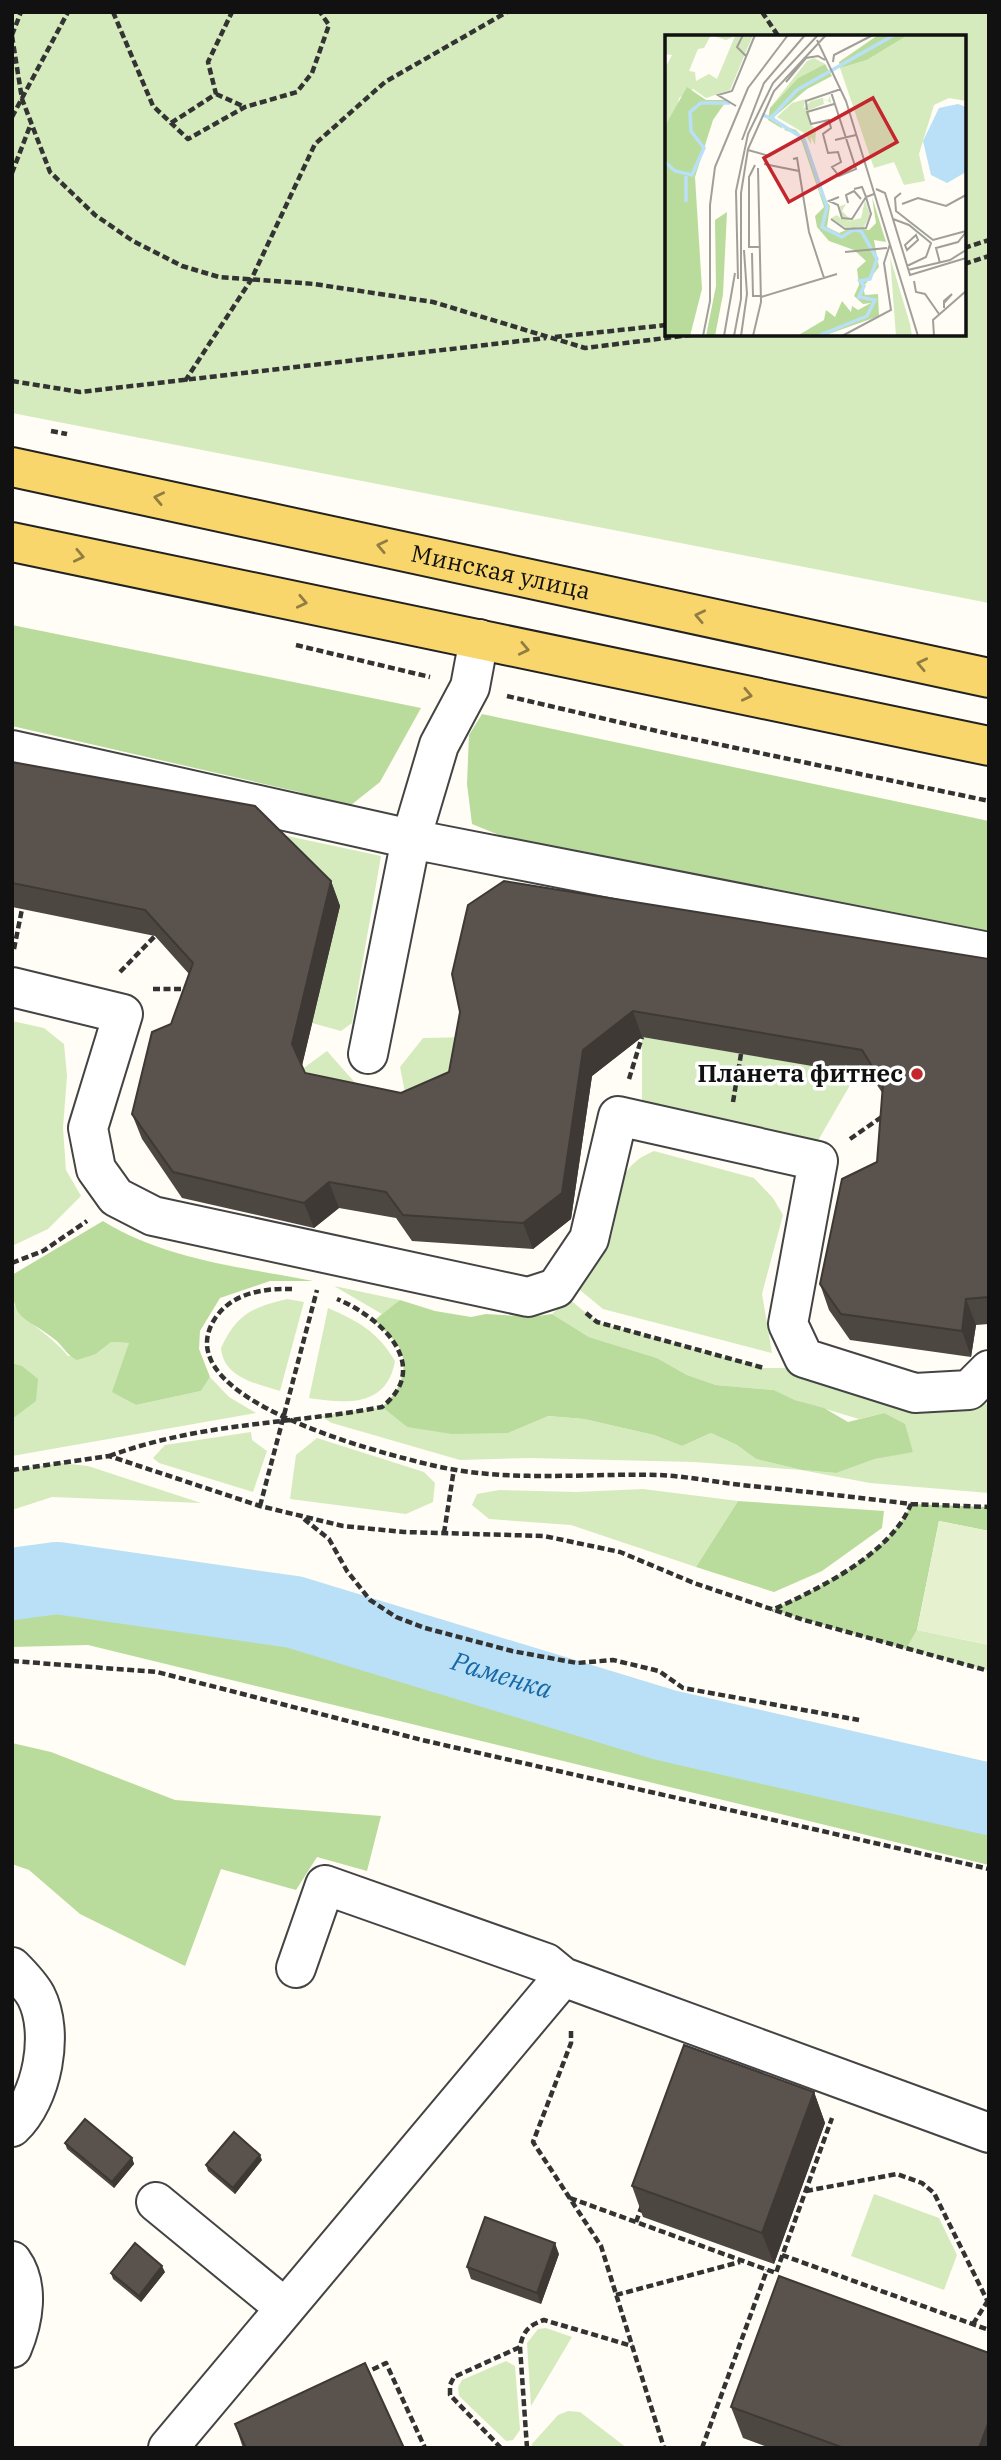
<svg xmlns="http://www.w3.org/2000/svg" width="1001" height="2460" viewBox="0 0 1001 2460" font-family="'IBM Plex Serif',serif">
	<rect width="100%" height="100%" fill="#fffdf5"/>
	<path fill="#d5ebbd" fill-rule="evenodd" d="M12,12H989V603L12,413ZM667,37H964V334H667Z
		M264,831L381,856L352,1023L341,1031L312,1023L340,906Z
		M12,1021L44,1028L64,1044L67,1076L63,1128L66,1170L81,1196L48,1229L12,1246Z
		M470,1037L458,1097L410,1119L400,1067L423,1038Z
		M642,1037L857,1073L816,1144L642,1103Z
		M327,1051L358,1086L315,1099L301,1070Z
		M654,1151L754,1178L773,1198L783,1215L762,1294L772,1353L603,1309L575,1286C587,1275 599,1264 607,1249C625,1209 605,1171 654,1151Z
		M334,1286L400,1300L378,1322L375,1320L382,1314Z
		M287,1299L304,1302L280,1391C255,1383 224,1378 221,1348C237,1314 251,1308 287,1299Z
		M569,1299L597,1322L764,1368H791L969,1390L989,1406V1493L870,1483L801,1470L694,1462L529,1458L460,1460L332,1423L320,1416L382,1407L407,1427L508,1433L547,1416L584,1419L654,1435L682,1446L711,1433L737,1445L756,1459L802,1470L835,1473L875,1459L913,1451L884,1413L859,1419L795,1400L774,1390L716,1385L687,1375L657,1358L589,1337L552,1314Z
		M12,1302C28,1325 51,1335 68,1356L96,1354L111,1342L129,1343L121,1396L136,1405L201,1391L210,1377L229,1397L256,1413L12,1456V1419L22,1366L12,1363Z
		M328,1308C358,1321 378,1332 395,1361C387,1407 347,1404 309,1398Z
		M251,1432L252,1440L267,1451L253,1492L159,1463L153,1458L165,1445Z
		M317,1438L424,1472L435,1483L433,1502L406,1514L290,1499L296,1455Z
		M61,1463L88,1466L201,1503L52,1497L12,1510V1470Z
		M643,1489L738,1501L696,1567L571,1525L489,1519L472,1505L477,1494L499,1490L576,1492Z
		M917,1630L989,1645V1671L906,1649Z
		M874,2194L939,2218L957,2255L944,2290L851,2256Z
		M546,2328L572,2337L531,2406L527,2343L538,2329Z
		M506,2361L515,2366L520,2430L513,2440L506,2441L459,2396L458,2387L462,2380Z
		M568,2411L580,2412L627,2448H532V2444L558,2415Z"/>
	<path fill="#b9dc9c" d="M12,625L421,708L380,782L346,809L299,792L12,726Z
		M482,714L989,821V931L511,840L472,824L467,784L469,735Z
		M103,1221C166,1260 242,1267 313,1281H270L220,1298L200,1331L199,1349L210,1377L201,1391L136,1405L112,1392L129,1343L111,1342L96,1354L77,1360C66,1355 63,1345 53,1338C22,1314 12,1322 12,1275Z
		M400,1300L435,1311L471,1317L486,1314L531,1317L552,1314L589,1337L657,1358L687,1375L716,1385L774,1390L795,1400L824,1408L848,1422L884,1413L905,1424L913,1452L875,1459L836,1473L802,1470L756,1459L737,1445L711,1433L682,1446L654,1435L584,1419L548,1416L508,1433L452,1434L407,1427L382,1407C397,1395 409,1372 401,1351C397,1341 382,1329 375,1320Z
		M12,1363L22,1366L38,1379L36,1401L12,1419Z
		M738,1501L884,1511L882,1528L822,1571L774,1592L696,1567Z
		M911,1504L989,1507V1531L939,1521L917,1630L906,1649L772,1610C818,1589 892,1552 911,1504Z
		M57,1578L294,1612L665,1725L989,1799V1865L88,1645L12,1647V1584Z
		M12,1743L51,1752L175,1800L381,1816L367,1871L317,1857L296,1890L221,1869L185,1966L80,1914L29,1870L12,1864Z"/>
	<path fill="#e6f2cf" d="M939,1521L989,1531V1645L917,1630Z"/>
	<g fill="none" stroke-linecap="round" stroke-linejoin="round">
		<path stroke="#b9e0f7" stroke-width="72" id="s1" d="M12,1584L57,1578L294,1612L665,1725L989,1799"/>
		<g stroke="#444" stroke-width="42">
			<path id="minor" d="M12,750L411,839L989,952
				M12,987L123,1014L88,1128L96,1169L116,1197L153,1216L528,1297L556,1288L589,1239L618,1116L818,1161L788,1324L804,1358L915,1393L969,1390L989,1370
				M368,1054L411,839L439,745L470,687L479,639
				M12,1967C21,1976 30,1985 36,1996C55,2033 42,2099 12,2127
				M296,1968L325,1885L546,1963L563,1977L989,2133
				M156,2202L285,2308
				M12,2261C30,2286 23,2322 12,2348
				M168,2448L563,1977"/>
		</g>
		<g stroke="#222" stroke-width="42">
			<g id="major">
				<path id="s2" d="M12,467L989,678"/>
				<path d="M12,542L989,746"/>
			</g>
		</g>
		<path stroke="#333" stroke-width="4.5" stroke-dasharray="7 3.5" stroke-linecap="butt" d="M113,12L153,106L188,139L245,107L297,92L312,73L329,25L320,12
			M762,12L779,37
			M12,35L21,12
			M12,36L22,99L50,172L95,215L133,241L182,266L219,277L314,284L433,302L585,348L698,334
			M216,94L245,107
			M12,117L68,12
			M171,123L216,94L208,62L232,12
			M12,173L30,126
			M964,248L989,240
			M964,264L989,256
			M555,337L667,325
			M12,381L80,392L546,338
			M185,381L251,280L315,144L385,82L507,12
			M51,431L67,434
			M296,645L430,677
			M507,696L674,735L989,801
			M14,949L22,909
			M120,972L155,936
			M153,989H186
			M629,1079L642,1037
			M733,1102L741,1054
			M850,1139L883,1116
			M12,1263L43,1251L87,1221
			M292,1289C264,1288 233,1293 216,1317C160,1398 381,1453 431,1465C507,1483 581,1473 658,1475C686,1476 714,1482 742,1485C799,1491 855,1497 911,1504C892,1553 819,1589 772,1610
			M586,1313L597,1322L764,1368
			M109,1456C203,1422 286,1425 382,1407C433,1366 381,1317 337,1299
			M12,1470L109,1456L260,1506L343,1526L404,1532L544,1536L620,1552L694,1583L804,1620L989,1671
			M911,1504L989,1507
			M260,1506L317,1290
			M304,1519L329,1539L347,1571L370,1600L396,1617L425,1628L512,1651L577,1663L613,1660L659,1671L683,1688L859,1720
			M444,1533L454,1469
			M12,1661L157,1672L422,1740L989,1869
			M571,2031V2043L533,2142L601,2246L664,2448
			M806,2191L897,2174L922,2183L934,2193L987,2300
			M570,2198L776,2273L832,2118
			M636,2222L643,2203
			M782,2255L989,2330
			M616,2295L740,2262
			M973,2324L989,2299
			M363,2374L386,2363L425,2448
			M501,2448L450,2395V2385L454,2377L520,2347
			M527,2448L520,2347C523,2331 529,2325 544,2320L632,2346
			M702,2448L767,2270"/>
		<use href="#minor" stroke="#fff" stroke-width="38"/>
		<use href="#major" stroke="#f9d66b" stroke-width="38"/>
	</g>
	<path fill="#4d4742" d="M12,762L331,881L340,906L302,1066L305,1073L401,1093L449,1072L460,1012L989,959V1324L976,1325L971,1357L850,1340L829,1310L820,1284L877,1162L883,1094L871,1076L642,1037L592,1076L571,1219L533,1249L412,1241L396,1218L339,1208L314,1228L182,1198L142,1139L132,1114L171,1024L189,974L155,936L12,907Z
		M814,2092L825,2123L774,2264L643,2217L632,2186Z
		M65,2143L132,2158L134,2164L114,2188L67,2149Z
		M262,2160L235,2194L208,2171L206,2165Z
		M559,2254L541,2304L471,2279L467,2267Z
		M165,2272L141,2302L113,2279L111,2273Z
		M731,2407L989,2448H770L743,2438Z
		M235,2424L404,2448H243Z"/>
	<path fill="#3f3936" d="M331,881L340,906L301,1069L292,1044Z
		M633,1011L642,1037L592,1076L571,1219L533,1249L523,1223L583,1050Z
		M329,1182L339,1208L314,1228L304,1203Z
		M966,1299L976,1325L971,1357L962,1331Z
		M814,2092L825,2123L774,2264L762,2233Z
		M260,2155L262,2160L235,2194L233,2188Z
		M132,2158L134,2164L114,2188L112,2182Z
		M555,2243L559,2254L541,2304L537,2293Z
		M162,2266L165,2272L141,2302L139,2296Z
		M989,2421V2448H979Z"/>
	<path fill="#5a524d" stroke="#3f3936" stroke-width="2" d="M12,762L255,806L331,881L292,1044L305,1073L401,1093L449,1072L460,1012L452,974L468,905L504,881L989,959V1297L966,1299L962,1331L841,1314L820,1284L842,1179L877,1162L883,1084L862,1050L633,1011L583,1050L562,1193L523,1223L403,1215L386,1192L329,1182L304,1203L173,1172L132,1114L152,1032L171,1024L193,963L145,910L12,883Z
		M684,2045L814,2092L762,2233L632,2186Z
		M85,2119L132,2158L112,2182L65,2143Z
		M234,2132L260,2155L233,2188L206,2165Z
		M485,2217L555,2243L537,2293L467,2267Z
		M135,2243L162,2266L139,2296L111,2273Z
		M779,2276L989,2353V2421L979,2448H844L731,2407Z
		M365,2363L404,2448H246L235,2424Z"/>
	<defs><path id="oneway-chevron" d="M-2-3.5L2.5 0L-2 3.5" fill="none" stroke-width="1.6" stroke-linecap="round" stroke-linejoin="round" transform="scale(1.75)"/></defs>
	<g stroke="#917d42">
		<use href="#oneway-chevron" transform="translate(159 498) rotate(-168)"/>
		<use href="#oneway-chevron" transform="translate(382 546) rotate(-168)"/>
		<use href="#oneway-chevron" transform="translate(79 556) rotate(12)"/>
		<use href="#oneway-chevron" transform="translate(302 602) rotate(12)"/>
		<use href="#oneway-chevron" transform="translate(700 616) rotate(-168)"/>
		<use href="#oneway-chevron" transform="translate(524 649) rotate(12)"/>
		<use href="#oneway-chevron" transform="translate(922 664) rotate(-168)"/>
		<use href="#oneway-chevron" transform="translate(747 695) rotate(12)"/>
	</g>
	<circle fill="#c4262e" stroke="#fff" stroke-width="2.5" cx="917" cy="1074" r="7"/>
	<g text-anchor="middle" stroke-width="7" stroke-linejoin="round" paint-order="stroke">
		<g font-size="24" fill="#111" stroke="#fff">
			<text dy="8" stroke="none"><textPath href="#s2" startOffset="500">Минская улица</textPath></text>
		</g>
		<g font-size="24" font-weight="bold" fill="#111" stroke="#fff" text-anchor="end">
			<text x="903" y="1082">Планета фитнес</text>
		</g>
		<g font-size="26" font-style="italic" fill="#1768a6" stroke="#fff">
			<text dy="9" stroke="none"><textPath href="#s1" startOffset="502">Раменка</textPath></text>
		</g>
	</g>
	<g transform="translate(665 35)">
		<rect width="301" height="301" fill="#fffdf5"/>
		<path d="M0,0H88L65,55L41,63L28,54L14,63L12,76L0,91V33L7,20L0,19ZM46,0L61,5L70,1L52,44L44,39L31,46L30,37L24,36L33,14L39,13ZM243,0H301V66L284,63L269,70L254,119L260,146L239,150L229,127L209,133L175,33L202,25ZM149,23L160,29L133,43L105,73L142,26ZM165,61L166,68L158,64L159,69L144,75L145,89L151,94L150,110L146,102V109L139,98L112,82L127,68L141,64L138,74L146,66L157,63L163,66ZM200,165L205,180L199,192L181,193L166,183L172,180L176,184L175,171L181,169L177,176L186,185L180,187L196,183ZM225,222L245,289L247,301H231Z" fill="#d5ebbd" fill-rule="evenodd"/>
		<path d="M213,0H243L202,25L175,33L174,27ZM160,29L167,41L142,54L109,82L118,94L103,85L105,73L133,43ZM22,52L41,65H62L48,85L30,142L37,254L25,301H0V91ZM122,92L131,95L139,104L155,158L165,171L162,192L174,198L188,192L204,195L211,188L207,162L221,207L209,205L214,232L198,252L200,260L213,259L214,281L158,301H132L159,285L161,275L170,282L177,266L186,277L187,271L193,275L206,268L198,269L189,261L194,250L192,234L201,226L189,215L164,206L152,192L150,181L159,172L137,107L132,99L119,95ZM62,177L58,259L50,301H41L51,251L50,185Z" fill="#b9dc9c"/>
		<path d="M293,69L301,72V137L282,148L266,140L258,106L274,73Z" fill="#b9e0f7"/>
		<path fill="none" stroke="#b9e0f7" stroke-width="3.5" d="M97,80L106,83L132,55L229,0M106,83L139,104L162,172L157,192L177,202L188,195L196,196L212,224L205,244L195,246L199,251L194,262L210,265L202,281L153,301M0,127L10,136L27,140L39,113L26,96L25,77L36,68H65M21,167V141"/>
		<path fill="none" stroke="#a09f9a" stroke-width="2" d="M78,0L72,12L81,21M152,5L181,66L253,301M168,27L169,20L208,0M121,47L141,23L153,21L160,25M166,57L191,134L174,141L167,132L176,127L173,117L163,118L158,99L166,93L164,85L146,89L142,77L169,69M71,71L53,60L67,56L90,0M142,75L141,66L176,54M77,105L99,48L140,0M170,105L191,100M83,115L104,121L121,111M128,124L132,123L144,197L159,243M99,129L134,136M90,130L84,142V212H95M211,154L220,158L245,240L301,223M236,158L230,163L231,176L268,205L301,196M174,162L164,166L173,170L177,183L187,184L201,162L197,152L189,154M183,168L181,160L189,156L196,164M237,169L253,163L281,171L301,160M166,184L180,194L201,193L206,179L201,162L209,159M228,184L244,190L266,208L261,222L242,231M251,200L253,205L242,215L240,210ZM180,217L222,213M87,218L88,261H96M275,228L271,213L293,207L301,197M243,235L285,225L301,215M73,244L71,156L83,99L108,48L153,0M249,246L251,257L260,259L274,279M96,262L172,239M279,273V266L280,265L287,259L279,268M38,301L45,266V170L50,132L83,53L123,0M59,301L70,238M69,301L76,264V158L83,114L109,56L161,0M76,301L82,259L79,215M88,301L96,267L93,133M177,301L226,275L219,228L225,209M269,301L268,285L301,256"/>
		<path fill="#c4262e" fill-opacity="0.15" stroke="#c4262e" stroke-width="3.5" d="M208,63L232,107L124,167L99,123Z"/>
		<rect width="301" height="301" fill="none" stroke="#111" stroke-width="3.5"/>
	</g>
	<rect width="1001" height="2460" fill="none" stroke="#111111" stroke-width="28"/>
</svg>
